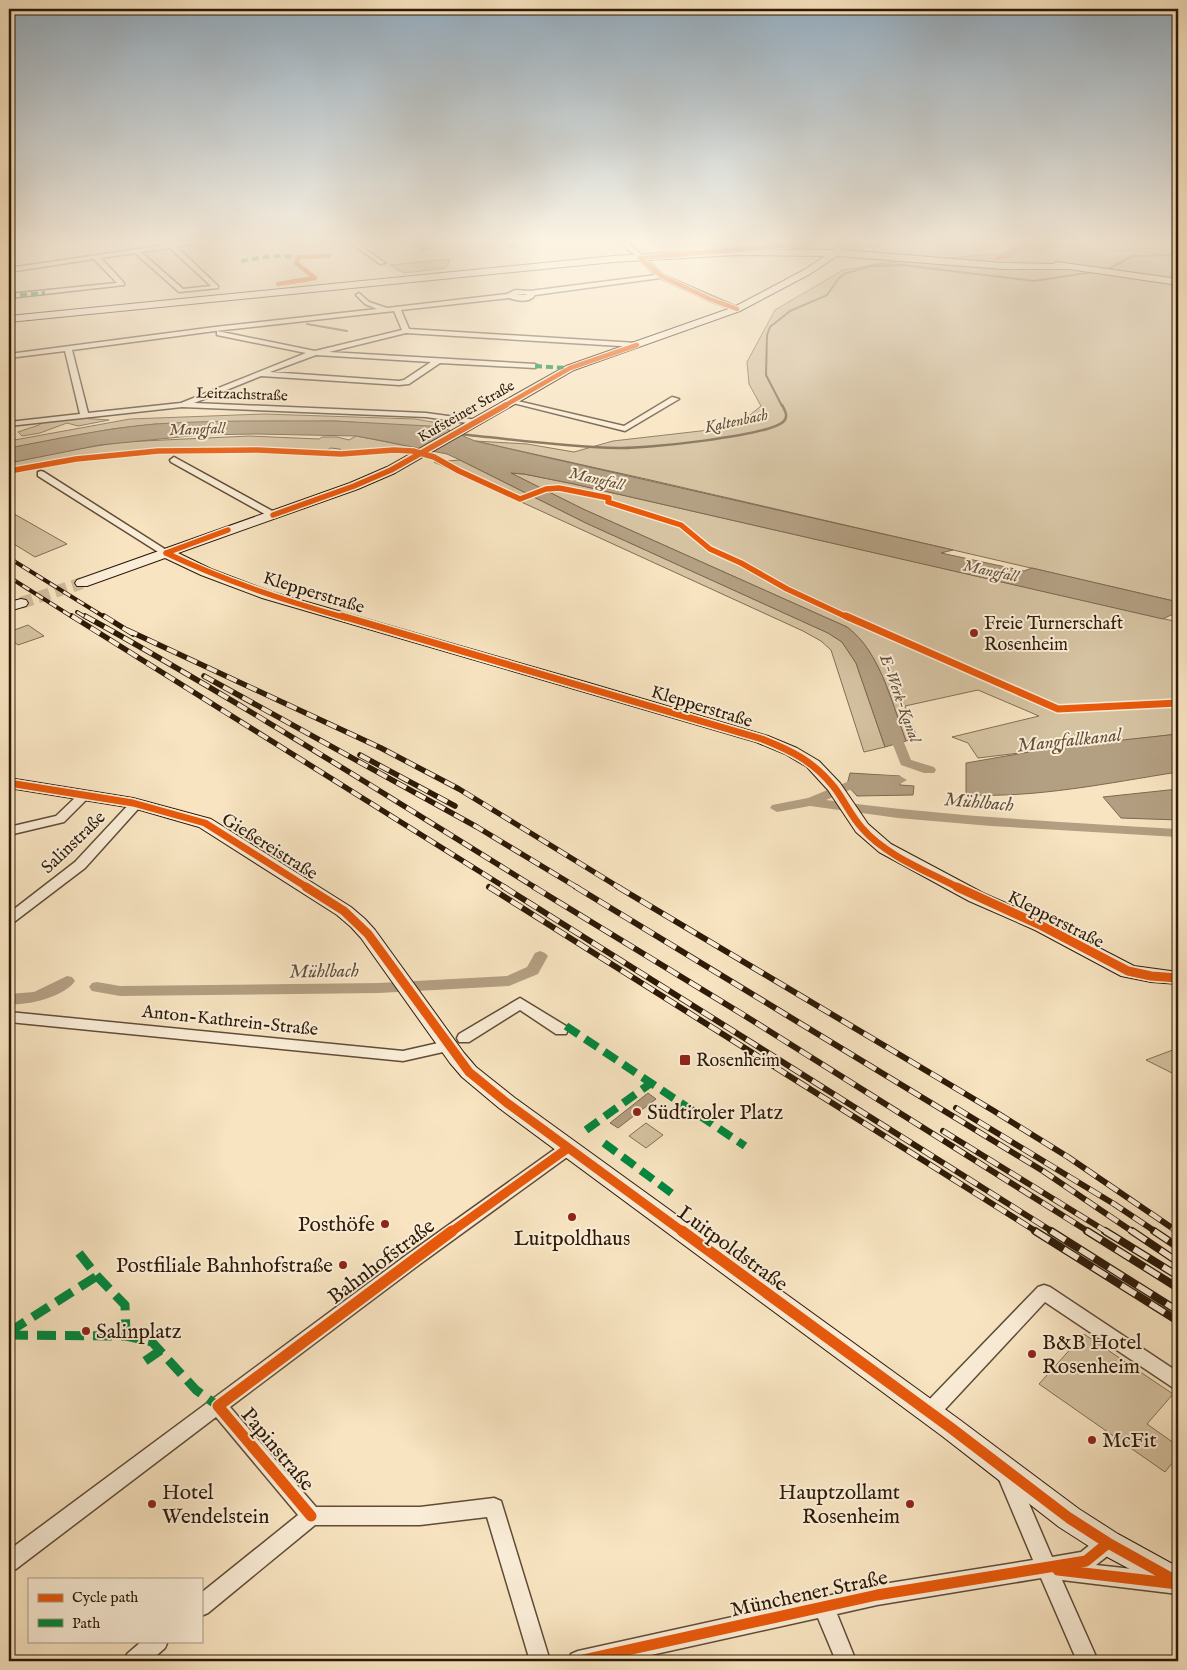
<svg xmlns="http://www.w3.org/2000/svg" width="1187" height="1670" viewBox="0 0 1187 1670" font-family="'IM FELL English',serif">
	<rect width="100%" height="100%" fill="#f8e4c1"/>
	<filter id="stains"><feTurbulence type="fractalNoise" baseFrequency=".004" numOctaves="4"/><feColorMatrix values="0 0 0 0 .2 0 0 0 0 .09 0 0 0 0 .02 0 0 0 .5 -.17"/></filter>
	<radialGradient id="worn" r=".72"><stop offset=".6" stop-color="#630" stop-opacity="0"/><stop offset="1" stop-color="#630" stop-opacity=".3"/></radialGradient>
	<path fill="#d5c2a1" stroke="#816e54" d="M1058,246L1117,250L1178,247V602L646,479L475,441L527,444L574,452L613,441L735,427L761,406L749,384L747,362L775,310L843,270L884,263L1022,252Z
		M450,259L446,268L404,273L390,265Z
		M264,414L415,419L450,425L444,428L335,421L155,424L112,429L9,448V441L130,419Z
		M79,418L109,420L78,426L67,423L40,433L22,436L18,432L39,425L43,422Z
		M249,436L319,439L322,437H337L349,440L356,436L413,447L409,450L390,448L340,453V449L330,448L326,452C266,449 206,446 145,450C99,454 54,462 9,470V463L59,452L121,442Z
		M460,460L586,523L828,633L842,642L856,663L885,747L864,752L831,650L821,641L803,631L434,462Z
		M510,473L524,474L574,484L1178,622V734L978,758L968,743L952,737L1039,716L978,690L905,706L917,737L906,741C892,704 880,651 847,627L583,509Z
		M9,511L67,544L35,557L9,541Z
		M28,625L44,636L18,645L9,638V632Z
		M1178,1048V1076L1146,1060Z
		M646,1123L663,1135L646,1148L629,1136Z
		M1084,1334L1173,1394L1147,1424L1178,1446V1456L1165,1472L1039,1384Z"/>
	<path fill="#b39f82" stroke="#7d6a51" d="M335,421L429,426L444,428L475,441L953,550L941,553L1024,571L1032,568L1178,602V616L1171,615L1163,619L574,484L524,474L511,473L583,509L847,627C880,651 892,704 906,741L885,747L856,663L842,642L828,633L586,523L460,460L447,454L378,440L356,436L255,434L200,435L100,445L9,463V448C57,439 106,428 156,424C215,420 275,421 335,421Z
		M1178,734V772C1108,783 1038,798 966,795V763L1058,747Z
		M850,773L900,776V785L914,786L913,795L857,796L847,785Z
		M1178,789V820L1121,818L1103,797Z
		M648,1093L656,1099L618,1128L610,1123Z"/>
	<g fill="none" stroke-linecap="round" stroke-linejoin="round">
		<path stroke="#7d6a51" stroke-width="2" d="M1105,271L1133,256L1178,255
			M307,324L347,331
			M782,406L766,375L767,335L770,327L790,311L827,295L839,278L846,273L872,266L902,265L1034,281L1093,272"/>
		<path stroke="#7d6a51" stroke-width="2.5" d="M458,434C511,439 565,447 618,448C644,449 767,436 783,422C789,417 785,410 782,405"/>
		<path fill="#b39f82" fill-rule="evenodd" d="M891,721L897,725L911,760L934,767L936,770L934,773H924L901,765L885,725Z
			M864,775L900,776L907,780L900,784L866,783L826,800C943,816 1060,822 1178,829V837L991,826L898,818L810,806L777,812L770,808L772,805L808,798Z
			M540,951L545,953L548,956L538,974L509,986L379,993L120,996L92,991L89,987L92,983L97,982L120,986L379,983L507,976L527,967L535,953Z
			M67,976L72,977L75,981C64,997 27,1006 9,1004V994L34,992Z"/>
		<path stroke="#cfbc9c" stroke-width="12" stroke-dasharray="12 6" stroke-linecap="butt" d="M21,603L82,583"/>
		<g stroke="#604c36" stroke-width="3">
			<path id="street" d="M35,239H44L9,250V246Z
				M206,239H220L177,247L218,286V288L179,292L135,253L101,258L124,283V285L9,298V294L117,283L94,259L9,272V268ZM170,248L211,286L183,289L141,252Z
				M345,239H352L385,263L380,264Z
				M411,239H418L429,248L424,249Z
				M506,239H512L515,247H511Z
				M617,239H624L663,275L741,309L735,310L708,300L660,278L535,295C530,303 518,301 509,298L401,310L409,329L637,343L641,345L637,347L406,333L329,352L535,364L539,366L535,368L440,363L409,384L399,385L261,376L194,403L426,413L477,420V424H474L426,417L182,407L9,426V422L80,414L65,351L9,358V354L215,327L377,309L365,304L356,295L359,293L369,302L387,308L507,294L515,290L530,291L656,275ZM525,294L527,295H514ZM394,311L402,330L315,351L217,331V335L306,353L181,403L88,413L72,350L215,331ZM316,355L431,362L404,380L399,381L270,372Z
				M1001,239H1009L1023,247L1018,248Z
				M672,397L679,399L625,431L505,401L509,399L624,426Z
				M174,457L276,513L278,515L276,517H270L171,462L170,460Z
				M41,471L44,472L171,553L166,556L163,555L38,476V472Z
				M84,792L90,796L64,822L9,835V827L56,816L80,793Z
				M135,801L141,805L139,808L85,868L14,922L9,923V913L75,862L131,802Z
				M520,998L566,1026L568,1030L566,1034H556L520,1010L469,1042H459L457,1038L459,1034Z
				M9,1012L403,1051L447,1041L452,1042L454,1046L452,1050L403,1061L9,1022Z
				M568,1142L574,1144L576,1148L574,1152L420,1264L230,1407L316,1507H420L494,1498L501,1501L550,1661H530L487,1517L420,1525H315L208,1613L201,1616V1593L298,1515L216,1417L16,1569L9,1571V1550L408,1254L562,1144Z
				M1044,1285L1050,1287L1178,1372V1390L1172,1387L1045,1302L936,1419L929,1421L922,1419L920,1413L922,1407L1038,1287Z
				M1008,1468L1015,1471L1052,1557L1081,1552L1101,1536L1108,1534L1115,1536L1118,1543L1115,1550L1096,1565L1178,1574V1594L1062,1580L1098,1661H1077L1041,1578L877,1605L837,1614L856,1661H836L818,1618L624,1661H568L571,1654L578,1651L877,1585L1033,1560L998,1477L1001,1471Z
				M142,1641H168L165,1648L150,1661H124L127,1654Z"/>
		</g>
		<g stroke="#2d1a07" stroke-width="2">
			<path id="secondary" d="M1055,239H1073L1069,242L1020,250L1007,259L1002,256L1014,246Z
				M839,247L843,250L1003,263L1053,264L1057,262L1178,279V285L1069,269H1003L837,256L810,274L740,311L574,370L395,473L358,489L178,553L211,569L272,592L589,683L768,736L797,748L819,761L840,783L868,824L891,844L983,893L1049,922L1134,966L1178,972V984L1151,982L1121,976L1035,930L969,901L879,852L856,832L828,790L807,767L785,754L756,742L262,598L201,575L165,558L87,586H77L75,583L77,580L350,483L387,467L566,366L734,307L804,270L825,256L736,255L614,262L9,322V316L614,256L736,249L833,250Z
				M21,599L26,600L28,603L26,606L9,611V602Z
				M9,778L133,798L211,819L305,878L351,907L365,919L375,930L464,1053L476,1067L515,1098L960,1420L1079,1509L1118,1534L1178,1567V1595L1098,1552L1059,1527L942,1436L499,1108L462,1077L450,1063L361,938L351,927L337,915L199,827L133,808L9,788Z"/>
		</g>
		<g stroke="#2d1a07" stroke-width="2">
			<path id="primary" d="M819,239H852L875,249L874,251H866L844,241L788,249L783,246L788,243Z"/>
		</g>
		<use href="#street" fill="#faedd7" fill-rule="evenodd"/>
		<use href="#secondary" fill="#faedd7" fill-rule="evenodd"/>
		<use href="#primary" fill="#f8e4c1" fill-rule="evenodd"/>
		<g stroke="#2d1a07" stroke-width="4">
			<path id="rail-far3" d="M9,558L106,618
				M9,577L74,618
				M77,612L87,618"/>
		</g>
		<g stroke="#2d1a07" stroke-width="5.5">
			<path id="rail-far2" d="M72,616L506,888
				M85,616C239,701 387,796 536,888
				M104,616L133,634
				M127,630L381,748L459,789L620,888
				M204,676L477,827L578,888
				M360,755L455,806"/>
		</g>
		<g stroke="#2d1a07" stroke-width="6">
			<path id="rail-far1" d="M489,887L1037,1232
				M504,887L1053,1232
				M534,887L742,1014L1089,1232
				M576,887L1043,1171L1133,1232
				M618,887L994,1111L1068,1157L1178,1232
				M956,1108L1114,1204L1156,1232
				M943,1131L1107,1232"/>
		</g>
		<g stroke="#2d1a07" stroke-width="8">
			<path id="rail" d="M1035,1231L1178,1321
				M1051,1231L1178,1311
				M1087,1231L1178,1288
				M1105,1231L1178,1276
				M1132,1231L1178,1262
				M1154,1231L1178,1247
				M1176,1231L1178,1232"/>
		</g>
		<use href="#rail-far3" stroke="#faedd7" stroke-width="2.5" stroke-dasharray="8" stroke-linecap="butt"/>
		<use href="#rail-far2" stroke="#faedd7" stroke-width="4" stroke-dasharray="11" stroke-linecap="butt"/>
		<use href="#rail-far1" stroke="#faedd7" stroke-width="4.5" stroke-dasharray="13" stroke-linecap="butt"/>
		<use href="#rail" stroke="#faedd7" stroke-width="5.5" stroke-dasharray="17" stroke-linecap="butt"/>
		<path stroke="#00873e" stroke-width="4" stroke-dasharray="7 4" stroke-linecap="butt" d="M509,239L515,249
			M241,261L271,256L299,257
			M9,296L45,293
			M535,366L567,368"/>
		<path stroke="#00873e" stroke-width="8" stroke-dasharray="15 8" stroke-linecap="butt" d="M566,1026L745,1146
			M586,1130L651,1083
			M604,1143L674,1195"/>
		<path stroke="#00873e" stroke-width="9" stroke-dasharray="19 9" stroke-linecap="butt" d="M79,1253L97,1276L125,1305L126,1336
			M9,1332L97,1276
			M9,1335L126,1336L152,1342L196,1390L218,1406
			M145,1361L161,1350"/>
		<g stroke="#faedd7" stroke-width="6">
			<path id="cycleway-far4" d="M640,258L816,243
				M640,258L661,276L710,299L737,309
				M998,258L1007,256L1017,248L1069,239
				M278,284L315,278L296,263L299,257L329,256
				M504,406L570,368L637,345"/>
		</g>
		<g stroke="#faedd7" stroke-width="8">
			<path id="cycleway-far3" d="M9,471L76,459L158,451L258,450L341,454L394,450L413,451L434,457L459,471L520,499L546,489L559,488L609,498L608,502L681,525L710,549L741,563L787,589L849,618
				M273,515L354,486L391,470L506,405
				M166,553C225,581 283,600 346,618
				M166,553L228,530"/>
		</g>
		<g stroke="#faedd7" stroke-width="10">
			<path id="cycleway-far2" d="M342,616L762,739C792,751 813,761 834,787C844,800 851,816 862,828C886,856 927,871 959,888
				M846,616L1058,709L1178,703
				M9,783L133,803L205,823L308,888"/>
		</g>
		<g stroke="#faedd7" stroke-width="12">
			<path id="cycleway-far1" d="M306,887L344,911L368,934L469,1072L507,1103L683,1232
				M957,887L1042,926L1128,971L1151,976L1178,978
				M451,1232L568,1148"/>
		</g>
		<g stroke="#faedd7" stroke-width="14">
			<path id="cycleway" d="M682,1231L951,1428L1069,1518L1108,1543L1178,1582
				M311,1516L218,1406L452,1231
				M1058,1570L1178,1584
				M578,1661L877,1595L1086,1561L1108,1543"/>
		</g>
		<use href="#cycleway-far4" stroke="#e8590c" stroke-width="4.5"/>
		<use href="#cycleway-far3" stroke="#e8590c" stroke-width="5.5"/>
		<use href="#cycleway-far2" stroke="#e8590c" stroke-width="7"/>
		<use href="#cycleway-far1" stroke="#e8590c" stroke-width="9"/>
		<use href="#cycleway" stroke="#e8590c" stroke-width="11"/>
	</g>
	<linearGradient id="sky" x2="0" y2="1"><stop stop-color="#93acbf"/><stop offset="0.51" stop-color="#fcf3e3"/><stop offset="1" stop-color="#fcf3e3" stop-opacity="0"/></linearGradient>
	<rect width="1187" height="473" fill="url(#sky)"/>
	<g fill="#8f2418" stroke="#faedd7" stroke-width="2">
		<circle cx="974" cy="633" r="5"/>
		<rect x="679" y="1054" width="12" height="12" rx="2.5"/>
		<circle cx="637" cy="1112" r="5"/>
		<circle cx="572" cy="1217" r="5"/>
		<circle cx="385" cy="1224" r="5"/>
		<circle cx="343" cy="1265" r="5"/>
		<circle cx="86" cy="1331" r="5"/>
		<circle cx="1032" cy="1354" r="5"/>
		<circle cx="1092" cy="1440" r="5"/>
		<circle cx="152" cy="1504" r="5"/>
		<circle cx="910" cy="1504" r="5"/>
	</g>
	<g text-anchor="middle" stroke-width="4" stroke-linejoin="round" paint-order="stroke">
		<g font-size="15" fill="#2d1a07" stroke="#faedd7">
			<text transform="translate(242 394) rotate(2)" y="5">Leitzachstraße</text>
			<text transform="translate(466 411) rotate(-30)" y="5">Kufsteiner Straße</text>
		</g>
		<g font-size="16" font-style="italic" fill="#634f38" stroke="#faedd7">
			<text transform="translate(736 420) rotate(-12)" y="6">Kaltenbach</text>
			<text transform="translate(197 428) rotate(-2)" y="6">Mangfall</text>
			<text transform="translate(597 478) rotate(13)" y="6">Mangfall</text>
			<text transform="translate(991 570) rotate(12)" y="6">Mangfall</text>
			<text transform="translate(901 698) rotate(70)" y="6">E-Werk-Kanal</text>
		</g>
		<g font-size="18" fill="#2d1a07" stroke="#faedd7">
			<text transform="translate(314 592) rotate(17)" y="6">Klepperstraße</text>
			<text transform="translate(702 706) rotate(17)" y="6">Klepperstraße</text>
			<text transform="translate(73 842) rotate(-44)" y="6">Salinstraße</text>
			<text transform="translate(270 846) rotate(32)" y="6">Gießereistraße</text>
			<text transform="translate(1056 919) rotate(27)" y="6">Klepperstraße</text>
			<text transform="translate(230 1020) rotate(6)" y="6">Anton-Kathrein-Straße</text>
		</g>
		<g font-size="18" fill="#2d1a07" stroke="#faedd7" text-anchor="start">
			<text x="984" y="629">Freie Turnerschaft<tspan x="984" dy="21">Rosenheim</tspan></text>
			<text x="696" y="1066">Rosenheim</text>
		</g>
		<g font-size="19" font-style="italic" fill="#634f38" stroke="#faedd7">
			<text transform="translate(1069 739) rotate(-6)" y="7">Mangfallkanal</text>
			<text transform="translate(979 801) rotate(5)" y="7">Mühlbach</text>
			<text transform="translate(324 970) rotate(-1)" y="7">Mühlbach</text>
		</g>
		<g font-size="21" fill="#2d1a07" stroke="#faedd7" text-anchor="start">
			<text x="647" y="1119">Südtiroler Platz</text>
			<text x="375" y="1231" text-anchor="end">Posthöfe</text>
			<text x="572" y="1245" text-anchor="middle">Luitpoldhaus</text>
			<text x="333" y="1272" text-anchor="end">Postfiliale Bahnhofstraße</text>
			<text x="96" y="1338">Salinplatz</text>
			<text x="1042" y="1349">B&amp;B Hotel<tspan x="1042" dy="24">Rosenheim</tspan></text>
			<text x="1102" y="1447">McFit</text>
			<text x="162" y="1499">Hotel<tspan x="162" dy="24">Wendelstein</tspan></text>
			<text x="900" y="1499" text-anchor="end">Hauptzollamt<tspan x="900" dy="24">Rosenheim</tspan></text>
		</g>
		<g font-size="21" fill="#2d1a07" stroke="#faedd7">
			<text transform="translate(733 1248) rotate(36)" y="7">Luitpoldstraße</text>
			<text transform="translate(381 1261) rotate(-37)" y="7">Bahnhofstraße</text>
			<text transform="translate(278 1449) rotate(50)" y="7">Papinstraße</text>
			<text transform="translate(809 1593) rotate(-12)" y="7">Münchener Straße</text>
		</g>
	</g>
	<rect width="1187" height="1670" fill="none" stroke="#f8e4c1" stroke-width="30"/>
	<rect x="10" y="10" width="1167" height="1650" fill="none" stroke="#2d1a07" stroke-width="2.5"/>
	<rect x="15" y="15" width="1157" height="1640" fill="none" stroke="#2d1a07"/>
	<rect x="28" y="1578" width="175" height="65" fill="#faedd7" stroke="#a89984"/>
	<rect x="38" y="1594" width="25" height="8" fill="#e8590c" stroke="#a89984"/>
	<text x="72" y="1602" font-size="15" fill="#2d1a07">Cycle path</text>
	<rect x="38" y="1619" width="25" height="8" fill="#00873e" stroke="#a89984"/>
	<text x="72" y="1628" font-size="15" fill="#2d1a07">Path</text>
	<rect width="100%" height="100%" filter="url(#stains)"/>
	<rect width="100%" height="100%" fill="url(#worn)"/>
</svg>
